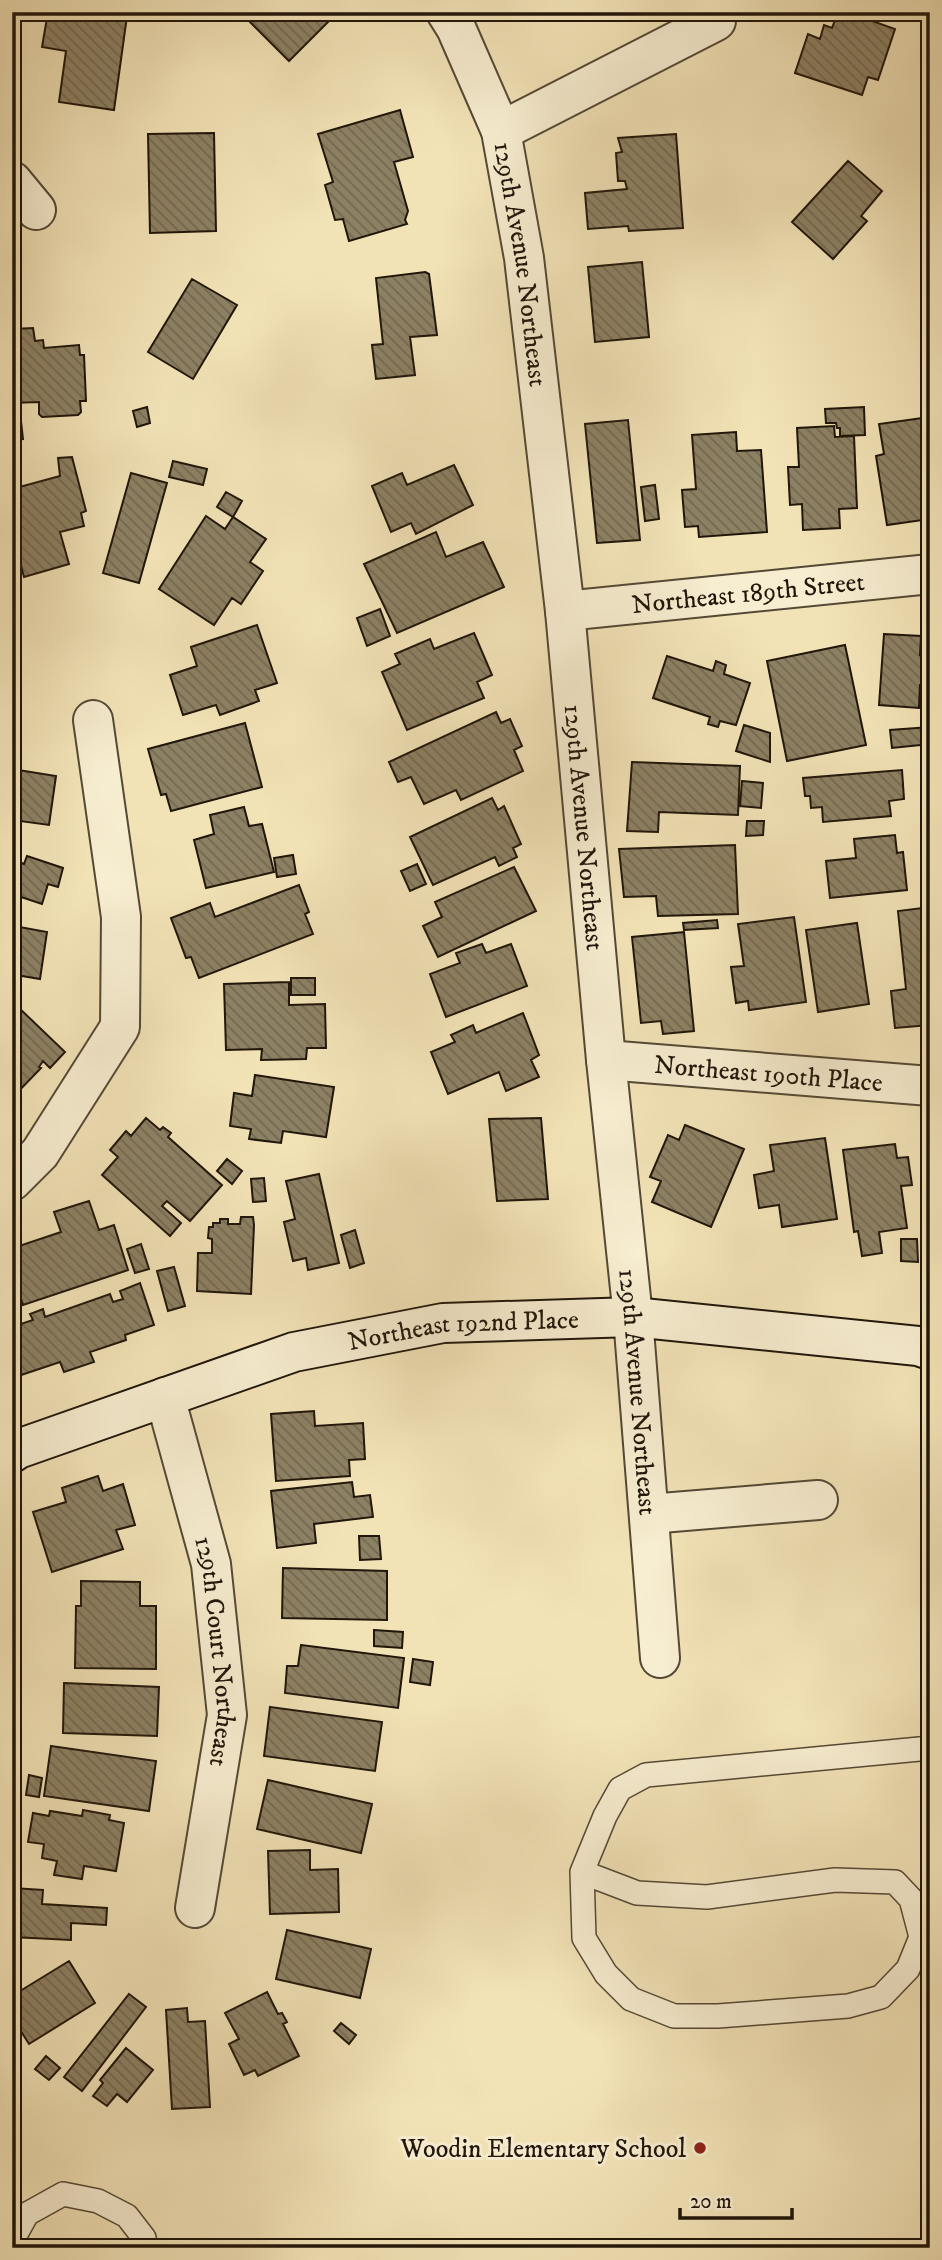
<svg xmlns="http://www.w3.org/2000/svg" width="942" height="2260" viewBox="0 0 942 2260" font-family="'IM FELL DW Pica',serif">
	<defs>
		<pattern id="building-back-hatch" width="6" height="6" patternUnits="userSpaceOnUse" patternTransform="scale(1.75)"><rect width="6" height="6" fill="#8d8164"/><path d="M-1 5l2 2M0 0l6 6M5-1l2 2" fill="none" stroke="#736951"/></pattern>
	</defs>
	<rect width="100%" height="100%" fill="#f2e3b7"/>
	<filter id="stains"><feTurbulence type="fractalNoise" baseFrequency=".00286" numOctaves="4"/><feColorMatrix values="0 0 0 0 .2 0 0 0 0 .09 0 0 0 0 .02 0 0 0 .5 -.17"/></filter>
	<radialGradient id="worn" r=".72"><stop offset=".6" stop-color="#630" stop-opacity="0"/><stop offset="1" stop-color="#630" stop-opacity=".3"/></radialGradient>
	<path fill="url(#building-back-hatch)" stroke="#20160a" stroke-width="2" d="M48,12H99L127,16L114,110L59,102L66,51L42,47Z
		M260,12H338L289,61L250,22Z
		M838,12H847L895,29L878,80L868,77L862,95L795,73L808,34L820,39L824,25L832,28Z
		M400,110L413,157L394,162L408,211L405,220L407,224L349,241L343,219L335,220L325,185L333,182L318,134Z
		M214,133L216,231L150,233L148,134Z
		M676,134L683,228L629,231L628,226L588,229L585,193L627,189L625,181H618L616,153L622,152L618,138Z
		M848,161L882,191L861,216L867,221L833,259L792,222Z
		M642,262L649,337L595,342L588,267Z
		M425,272L429,274L437,335L410,337L415,375L376,379L372,345L383,344L376,278Z
		M192,279L237,305L193,379L148,352Z
		M33,328L35,341L43,340L44,348L79,345L80,355H84L86,401H80L81,412L78,415L42,417L39,414V402L12,403V329Z
		M147,407L150,423L137,427L133,411Z
		M864,407L865,435L840,436V428H837L836,423H826L825,409Z
		M930,417V519L887,525L876,456L884,454L879,424Z
		M628,420L640,540L597,543L585,424Z
		M21,421L23,439L12,440V422Z
		M834,426L835,437L854,436L857,508L839,509L840,528L803,530L802,504L790,505L788,467H799L797,428Z
		M736,432L737,451L761,450L767,532L699,537L698,526L685,527L682,490L696,489L692,435Z
		M72,457L86,511L81,513L84,526L60,532L69,564L24,577L18,554L12,556V489L60,476L58,458Z
		M173,461L207,469L203,485L169,477Z
		M454,465L473,505L416,534L411,523L391,532L372,486L402,473L407,485Z
		M131,473L167,483L139,583L103,573Z
		M655,485L659,519L645,521L641,487Z
		M226,492L242,501L233,517L217,507Z
		M206,516L225,529L233,517L266,539L250,562L263,571L241,604L232,598L214,625L159,589Z
		M436,532L446,557L483,542L504,587L397,633L364,564Z
		M380,609L390,636L367,646L357,618Z
		M257,625L277,683L255,690L259,701L220,715L216,705L183,715L170,675L197,666L191,647Z
		M474,633L492,675L477,682L484,698L407,730L382,672L400,664L395,654L430,639L434,649Z
		M884,634L921,636L920,655H930V685H920L919,708L879,705Z
		M845,645L866,745L787,761L767,661Z
		M667,656L713,671L716,661L726,665L724,674L750,683L736,725L720,721L718,727L708,724L710,717L653,698Z
		M496,712L501,723L510,719L522,746L514,750L523,771L461,800L456,790L424,804L411,777L398,782L389,762Z
		M245,723L262,787L171,811L166,794L161,795L148,749Z
		M744,725L770,733V762L736,751Z
		M930,727V744L892,748L890,730Z
		M632,762L740,766L738,815L659,812L658,832L627,831Z
		M12,769L56,776L49,825L12,820Z
		M902,770L904,799L889,801L891,816L823,822L822,807L811,808L810,796H805L803,778Z
		M742,781L763,783L761,808L740,806Z
		M492,798L498,810L504,806L521,844L513,848L517,857L499,866L495,857L433,885L410,837Z
		M244,807L249,826L262,824L274,872L206,888L194,840L214,834L210,815Z
		M747,821H764L763,835L746,836Z
		M895,835L897,853L903,852L907,890L830,898L826,861L856,858L854,839Z
		M735,845L738,914L658,916L656,896L624,897L619,849Z
		M293,855L296,874L277,877L274,858Z
		M27,856L63,868L58,887L48,884L42,904L12,894V860L24,864Z
		M417,864L426,884L410,891L401,871Z
		M514,867L536,911L438,957L423,926L442,917L435,902Z
		M299,885L309,912L305,914L313,934L199,978L191,957L186,958L171,918L210,903L215,917Z
		M922,908L926,942H930V1025L895,1028L891,991L906,989L898,911Z
		M794,917L806,1002L749,1010L748,1001L736,1003L731,967L744,966L738,924Z
		M12,919H15L14,926L47,932L40,979L16,975L13,996Z
		M717,920L718,928L684,930L683,923Z
		M857,923L869,1004L818,1012L806,930Z
		M684,932L694,1031L663,1034L661,1021L641,1023L632,937Z
		M482,944L486,953L511,944L527,986L446,1017L430,974L460,963L456,953Z
		M291,978H315V995H291Z
		M289,982V1005L325,1004L326,1048H307L306,1059L261,1060L262,1049L226,1050L224,984Z
		M17,1006L65,1052L50,1068L43,1061L39,1067L41,1068L12,1098V1030L17,1027L12,1023V1011Z
		M523,1013L539,1055L531,1060L539,1077L506,1091L499,1072L448,1094L431,1052L455,1042L451,1035L473,1025L476,1033Z
		M255,1075L334,1087L326,1137L283,1131L281,1143L249,1139L251,1129L230,1126L234,1093L252,1096Z
		M146,1118L160,1130L163,1127L171,1133L168,1137L222,1185L190,1221L167,1201L162,1206L181,1223L170,1236L102,1175L118,1157L110,1150L126,1131L131,1136Z
		M541,1118L548,1199L497,1201L489,1119Z
		M685,1125L744,1149L711,1227L652,1202L661,1181L650,1177L668,1135L679,1140Z
		M825,1138L837,1219L782,1227L779,1205L759,1208L754,1175L774,1171L770,1145Z
		M895,1144L897,1158L908,1157L912,1185L901,1186L907,1228L879,1232L882,1253L862,1256L858,1231L854,1232L843,1150Z
		M227,1159L242,1171L232,1184L217,1171Z
		M319,1174L339,1263L308,1270L306,1258L293,1261L284,1222L295,1219L286,1181Z
		M264,1178L266,1201L253,1202L251,1179Z
		M89,1201L99,1230L114,1225L128,1270L23,1305L12,1271V1260L19,1246L61,1232L54,1212Z
		M241,1217H253L254,1225L251,1294L197,1291L198,1253H212V1239L208,1238L209,1227H213V1223H220V1219H228V1224H240Z
		M930,1217V1236L925,1237L923,1218Z
		M355,1230L364,1263L350,1268L341,1235Z
		M901,1239H917L918,1262L901,1261Z
		M141,1244L149,1269L135,1273L127,1249Z
		M174,1267L185,1306L168,1311L157,1271Z
		M140,1283L154,1325L125,1335L126,1340L90,1352L94,1362L64,1372L60,1362L12,1378V1327L33,1320L30,1314L43,1309L45,1317L110,1294L113,1302L123,1299L120,1291Z
		M314,1411L315,1426L363,1423L365,1459L349,1460L350,1476L276,1481L271,1414Z
		M98,1476L103,1491L123,1484L135,1525L116,1530L123,1549L52,1572L33,1512L66,1502L62,1488Z
		M352,1482L354,1497L370,1495L373,1517L314,1524L316,1543L277,1548L271,1491Z
		M359,1536H379L381,1559L360,1560Z
		M283,1568L387,1571V1620L282,1618Z
		M81,1581L140,1582V1606H156V1669L75,1668L76,1606H81Z
		M374,1630L403,1632L402,1648L374,1646Z
		M301,1645L404,1658L398,1708L285,1693L287,1666H298Z
		M413,1659L433,1662L430,1685L410,1682Z
		M64,1683L159,1687L157,1736L63,1733Z
		M270,1707L382,1722L375,1771L264,1756Z
		M51,1746L156,1761L149,1811L44,1796Z
		M29,1775L42,1778L39,1797L26,1795Z
		M268,1780L372,1804L361,1853L257,1829Z
		M83,1810L110,1815L109,1820L124,1823L116,1871L84,1866L82,1879L54,1875L57,1861L42,1858L44,1844L28,1842L33,1813L49,1816L50,1811L82,1816Z
		M310,1850V1870L338,1869L339,1912L270,1914L268,1851Z
		M12,1888L43,1890L42,1904L107,1908L106,1925L71,1923V1940L12,1937Z
		M287,1930L371,1949L360,1998L276,1979Z
		M69,1961L95,2003L29,2044L12,2017V1996Z
		M267,1992L278,2014L282,2013L287,2022L283,2024L299,2056L258,2076L255,2070L244,2075L229,2044L239,2039L225,2013Z
		M129,1994L146,2007L82,2091L64,2077Z
		M187,2008L188,2022L205,2021L210,2107L172,2109L166,2010Z
		M341,2023L356,2035L349,2044L334,2031Z
		M126,2048L153,2070L127,2102L117,2094L107,2106L93,2096L103,2083L100,2080Z
		M46,2056L60,2068L49,2080L35,2069Z"/>
	<g fill="none" stroke-linecap="round" stroke-linejoin="round">
		<g stroke="#544935" stroke-width="26">
			<path id="lane" d="M582,1872L637,1893L707,1897L835,1880L895,1882L911,1899L921,1937L908,1969L881,1997L848,2006L718,2016H674L631,1999L606,1974L584,1938L582,1872L605,1816L620,1789L646,1775L930,1748
				M12,2241L27,2214L63,2194L98,2201L127,2216L144,2238L146,2248"/>
		</g>
		<g stroke="#544935" stroke-width="42">
			<g id="street">
				<path id="s1" d="M446,12L456,28L501,131L524,258L565,611L606,1060L633,1317L660,1658"/>
				<path d="M501,131L716,21"/>
				<path d="M12,181L36,210"/>
				<path id="s2" d="M565,611L930,574"/>
				<path id="s3" d="M606,1060L930,1086"/>
				<path d="M12,1181L40,1153L120,1027L121,917L93,720"/>
				<path id="s4" d="M165,1397L211,1564L227,1715L195,1908"/>
				<path d="M649,1514L818,1500"/>
			</g>
		</g>
		<g stroke="#20160a" stroke-width="42">
			<g id="secondary">
				<path id="s5" d="M12,1453L18,1449L294,1352L443,1323L633,1317L918,1346L930,1350"/>
			</g>
		</g>
		<use href="#lane" stroke="#f7edd0" stroke-width="23"/>
		<use href="#street" stroke="#f7edd0" stroke-width="38"/>
		<use href="#secondary" stroke="#f7edd0" stroke-width="38"/>
	</g>
	<circle fill="#8f2418" stroke="#f7edd0" stroke-width="2.5" cx="700" cy="2148" r="7"/>
	<g text-anchor="middle" stroke-width="6" stroke-linejoin="round" paint-order="stroke">
		<g font-size="26" fill="#20160a" stroke="#f7edd0">
			<text dy="9" stroke="none"><textPath href="#s1" startOffset="266">129th Avenue Northeast</textPath></text>
			<text dy="9" stroke="none"><textPath href="#s2" startOffset="184">Northeast 189th Street</textPath></text>
			<text dy="9" stroke="none"><textPath href="#s1" startOffset="833">129th Avenue Northeast</textPath></text>
			<text dy="9" stroke="none"><textPath href="#s3" startOffset="163">Northeast 190th Place</textPath></text>
			<text dy="9" stroke="none"><textPath href="#s5" startOffset="471">Northeast 192nd Place</textPath></text>
			<text dy="9" stroke="none"><textPath href="#s1" startOffset="1400">129th Avenue Northeast</textPath></text>
			<text dy="9" stroke="none"><textPath href="#s4" startOffset="261">129th Court Northeast</textPath></text>
		</g>
		<g font-size="26" fill="#20160a" stroke="#f7edd0" text-anchor="end">
			<text x="686" y="2157">Woodin Elementary School</text>
		</g>
	</g>
	<rect width="942" height="2260" fill="none" stroke="#f2e3b7" stroke-width="42"/>
	<rect x="14" y="14" width="914" height="2232" fill="none" stroke="#20160a" stroke-width="3.5"/>
	<rect x="21" y="21" width="900" height="2218" fill="none" stroke="#20160a" stroke-width="2"/>
	<path d="M680 2208v10h112v-10" fill="none" stroke="#20160a" stroke-width="3.5"/>
	<text x="690" y="2208" font-size="21" fill="#20160a" stroke="#f7edd0" stroke-width="5" paint-order="stroke">20 m</text>
	<rect width="100%" height="100%" filter="url(#stains)"/>
	<rect width="100%" height="100%" fill="url(#worn)"/>
</svg>
